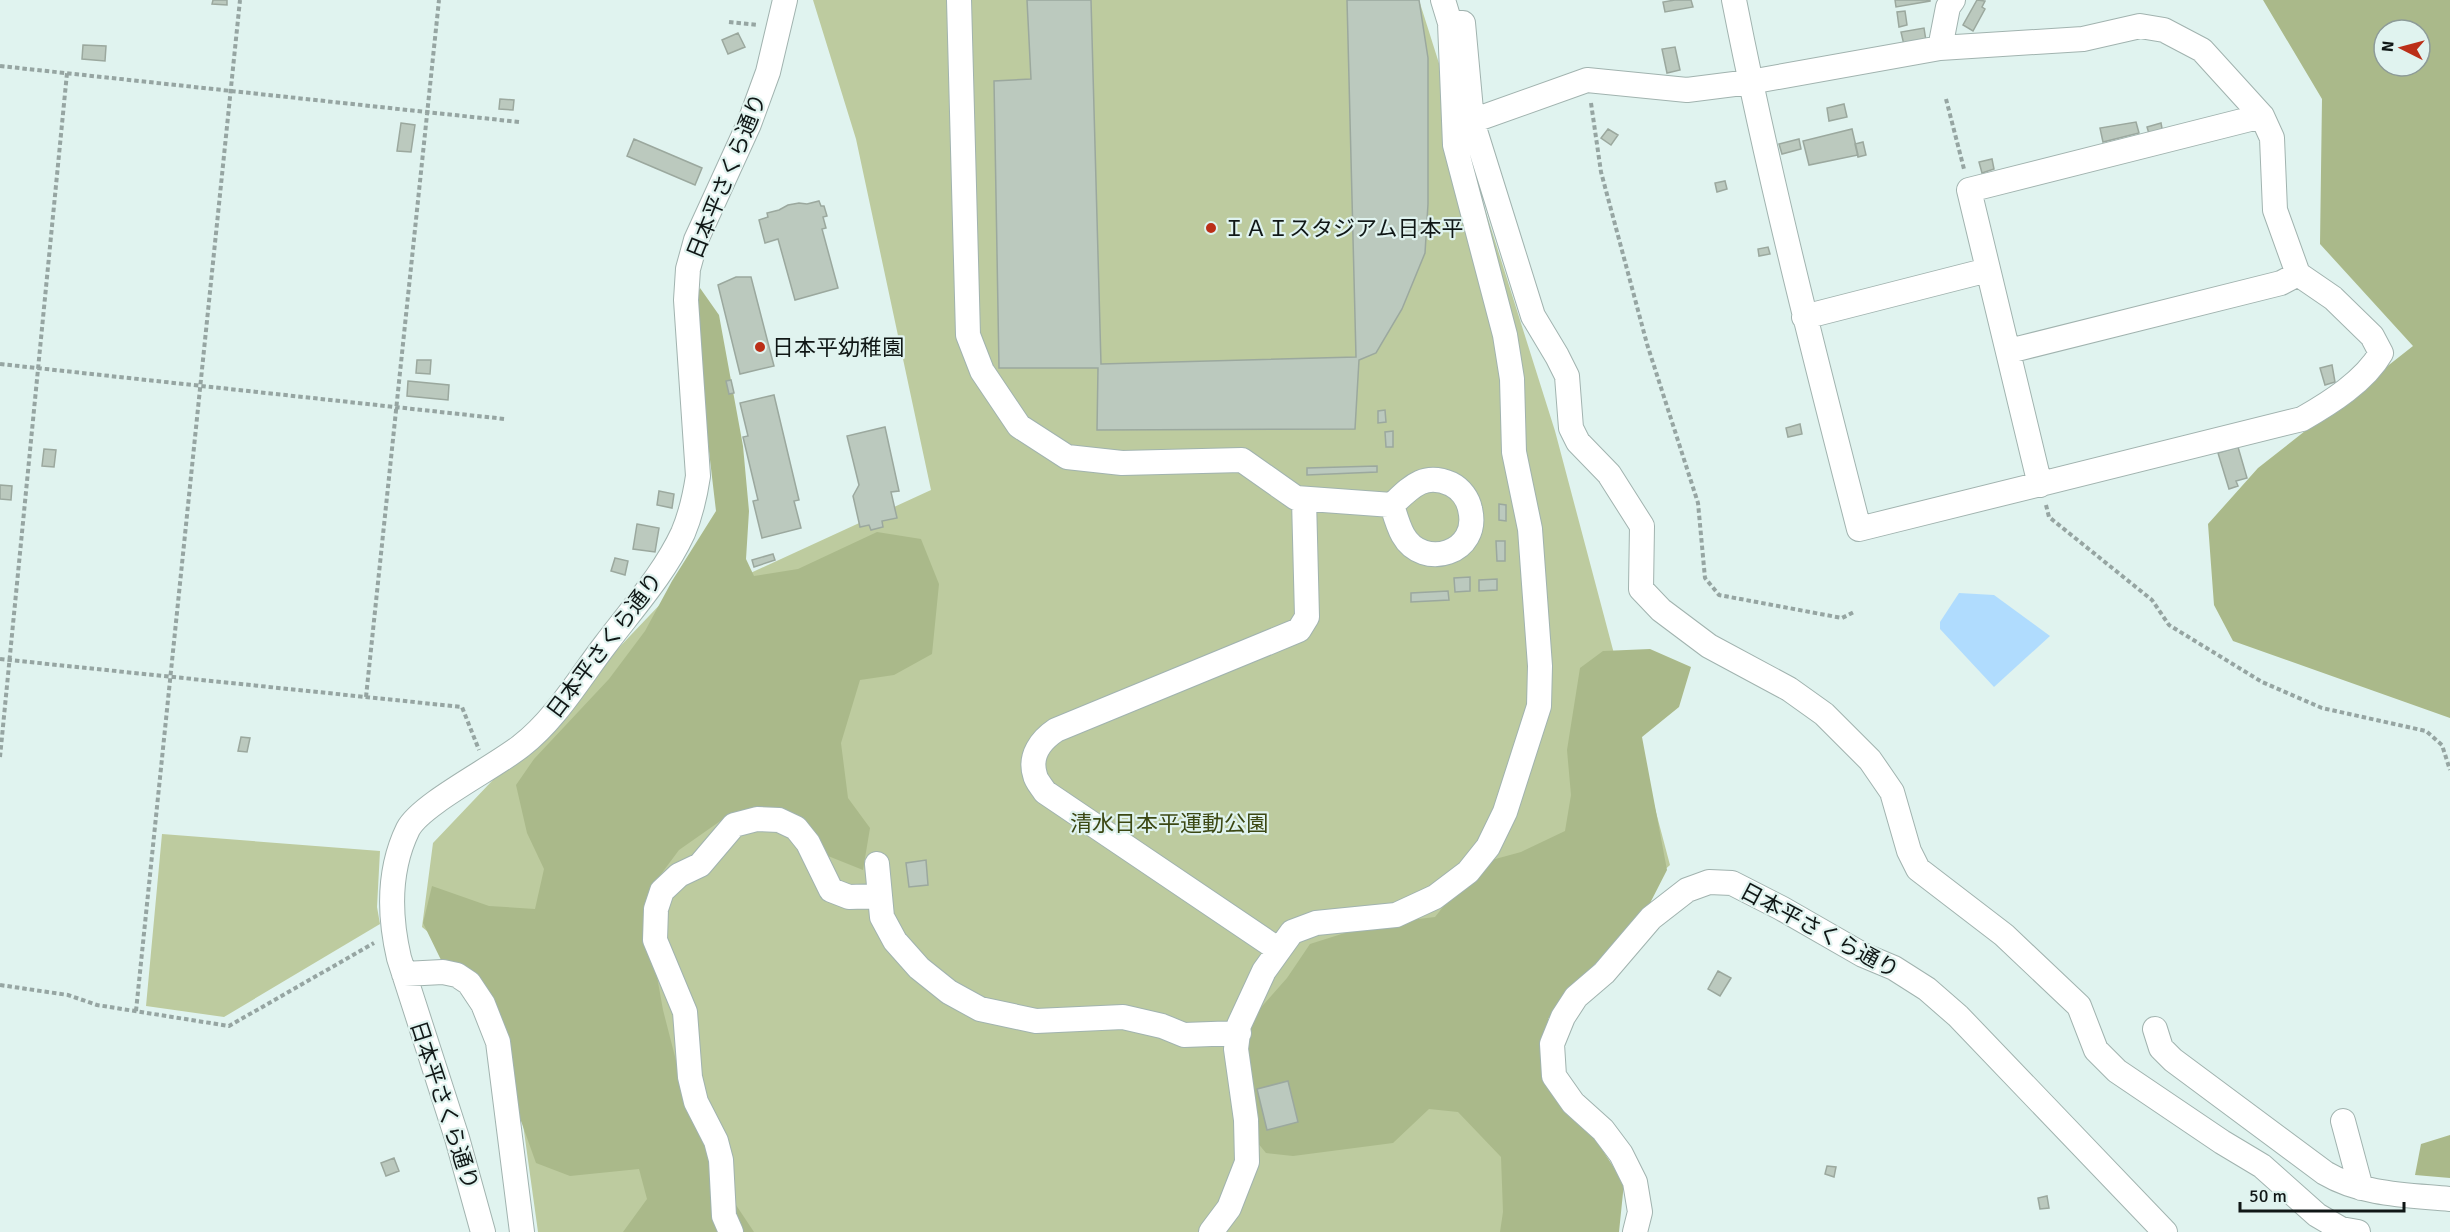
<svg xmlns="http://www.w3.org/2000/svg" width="2450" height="1232" viewBox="0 0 2450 1232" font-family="Signika,'Noto Sans JP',sans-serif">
	<rect width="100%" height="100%" fill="#e0f3ef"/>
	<path fill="#bdcb9f" d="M813,0H1419L1555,431L1670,865L1547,976L1526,1091L1601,1232H538L507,1009L465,962L422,927L433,843L688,575L744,576L931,490L856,139Z
		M162,834L380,851L377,907L380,924L224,1017L146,1006Z"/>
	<path fill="#aab98a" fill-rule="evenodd" d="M2263,0H2450V718L2233,641L2214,605L2208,524L2258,468L2413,346L2320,244L2322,99ZM2384,30H2420V66H2384Z
		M700,288L719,315L743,446L749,511L746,559L754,576L798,569L877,532L921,539L939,584L932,654L894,675L860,680L841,743L848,798L870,828L863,870L828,856L800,831L762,814L726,817L679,850L653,885L648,926L663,1010L681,1080L726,1190L754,1232H623L647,1199L639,1169L570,1176L536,1163L516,1107L497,1020L441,960L423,923L432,886L489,906L535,909L544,869L527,833L516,785L534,759L609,679L645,631L672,581L716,511L692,306Z
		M1650,649L1691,667L1679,707L1642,737L1667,870L1646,911L1570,990L1548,1019L1552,1085L1592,1134L1624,1183L1619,1232H1500L1503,1212L1501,1157L1458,1112L1429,1109L1393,1143L1293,1156L1266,1153L1243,1125L1249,1021L1287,978L1310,944L1370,925L1435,917L1477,864L1521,852L1565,831L1571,795L1567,750L1580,668L1603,651Z
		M2450,1135V1178L2415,1175L2421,1144Z"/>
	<path fill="#b0dcfe" d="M1959,593L1994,595L2050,636L1994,687L1940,629V622Z"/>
	<path fill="#bbc9be" stroke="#9ba89e" stroke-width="1.5" d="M213,0H227V5L212,4Z
		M1027,0H1091L1101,364L1356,357L1347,0H1419L1428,58V204L1425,253L1402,309L1376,353L1359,360L1355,429L1097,430L1098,368H999L994,81L1031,79Z
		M1675,0H1691L1693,7L1665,12L1663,2Z
		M1895,0H1930V1L1896,7Z
		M1977,0L1985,1L1982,7L1985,9L1973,31L1963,25Z
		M1905,11L1907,25L1899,27L1897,12Z
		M1924,28L1926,41L1904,45L1901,32Z
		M738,33L745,47L728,54L722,40Z
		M83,45L106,46L105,61L82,59Z
		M1675,47L1680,70L1667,73L1662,49Z
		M500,99L514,100L513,110L499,109Z
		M1844,104L1847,117L1829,121L1827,108Z
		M2136,122L2139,133L2103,142L2100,128Z
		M401,123L415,125L411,152L397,151Z
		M2161,123L2163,134L2150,137L2147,127Z
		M1608,129L1618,135L1611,145L1601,138Z
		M1852,129L1858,155L1809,165L1803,141Z
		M634,139L702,168L695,185L627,156Z
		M1799,139L1801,149L1782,154L1779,144Z
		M1863,142L1866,155L1858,157L1855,144Z
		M1992,159L1994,169L1982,173L1979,162Z
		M1725,181L1727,189L1717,192L1715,183Z
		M819,201L821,206H824L827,216L823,217L826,228L822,229L838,288L795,300L778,239L765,243L759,220L768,217L767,213L779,210L788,205L799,203L807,204Z
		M1768,247L1770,254L1759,256L1758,249Z
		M736,277H751L774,366L740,374L718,285Z
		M417,360H431L430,374L416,373Z
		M2332,365L2335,382L2325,385L2320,368Z
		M731,380L734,393L729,394L726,381Z
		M408,381L449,385L448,400L407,396Z
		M774,395L799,500L794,501L801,528L762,538L753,501L758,500L743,437L748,436L740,403Z
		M1385,410L1386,422L1378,423V411Z
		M1800,424L1802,434L1788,437L1786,428Z
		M885,427L899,491L891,492L897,518L882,521L883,527L871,530L869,525L860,527L853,496L859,485L847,436Z
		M1393,431V447H1386L1385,432Z
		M2238,447L2247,478L2236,481L2238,486L2229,489L2218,453Z
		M44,449L56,450L54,467L42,466Z
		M1377,466V472L1307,475V468Z
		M0,485L12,486L11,500L0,499Z
		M659,491L674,494L672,508L657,505Z
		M1499,504L1506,505V521L1499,520Z
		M637,524L659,528L655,552L633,549Z
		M1496,541H1505V561H1497Z
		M773,554L775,560L754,567L752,560Z
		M615,558L628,561L625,575L611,571Z
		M1470,577V591L1455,592L1454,578Z
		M1497,579V590L1479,591V580Z
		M1448,591L1449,600L1411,602V593Z
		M241,737L250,738L247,752L238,751Z
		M926,860L928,885L909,887L906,863Z
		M1718,971L1731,978L1720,996L1708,989Z
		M1288,1081L1298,1122L1267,1130L1257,1089Z
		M394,1158L399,1171L386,1176L381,1163Z
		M1827,1166L1836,1167L1834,1177L1825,1174Z
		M2047,1196L2049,1208L2040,1209L2038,1198Z"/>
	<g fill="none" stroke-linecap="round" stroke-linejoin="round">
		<g stroke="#a1b3af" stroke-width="26">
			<path id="minor" d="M959,0L968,335L982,371L1019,426L1067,457L1122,463L1242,460L1296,498L1392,505C1411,487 1424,472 1451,484C1461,489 1468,499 1470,509C1481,553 1423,571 1403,535C1398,526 1395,515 1392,505
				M1450,23H1463L1472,121L1533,316L1557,356L1567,376L1571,428L1578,442L1609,474L1642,526L1641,589L1661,610L1709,646L1789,689L1824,714L1870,760L1892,792L1909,851L1918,869L2004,935L2079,1006L2096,1050L2117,1071L2222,1142L2262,1166L2317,1215L2341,1229L2358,1232
				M1940,48L1948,7L1953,0
				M1472,121L1587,80L1687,90L1750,82L1940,48L2083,39L2140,26L2164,30L2202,50L2262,116L2272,138L2275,210L2298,274L2333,298L2372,336L2381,353C2365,381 2330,403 2302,419L1859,529C1814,354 1769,178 1734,0
				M1804,317L1988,270
				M2009,351L2281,283L2298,274
				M2040,485L1969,190L2262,116
				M877,864L882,917L895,941L919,968L949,992L980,1009L1036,1021L1123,1017L1162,1026L1184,1035L1239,1033
				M1279,950L1045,792C1042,787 1036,781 1035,775C1029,756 1041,740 1056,730L1299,630L1307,617L1304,499
				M404,974L443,972L457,975L469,983L483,1004L498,1042L522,1232
				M2155,1029L2161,1048L2173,1060L2325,1173C2362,1195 2408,1195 2450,1199
				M2343,1121L2361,1188
				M483,1232L457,1138L399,958C389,915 388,870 408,829C421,804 495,767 521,746C555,720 579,679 605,645C632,609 664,574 683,533C691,514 695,496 698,476L686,300L688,269L696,240L749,124L768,72L785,0
				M731,1232L724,1216L721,1160L716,1141L696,1102L690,1077L685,1012L655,940L656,909L662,891L679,875L700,865L734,825L757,819L779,820L796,828L808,843L831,890L849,897L880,896
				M1211,1232L1229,1208L1247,1162L1246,1120L1236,1049L1239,1025L1264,971L1292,932L1316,923L1396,915L1435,897L1468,872L1488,847L1505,812L1539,706L1540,666L1530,529L1514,452L1512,379L1505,335L1455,145L1450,23L1443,0
				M1635,1232L1640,1212L1635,1182L1621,1154L1603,1130L1573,1103L1554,1076L1552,1044L1563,1017L1576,997L1604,973L1651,918L1687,890L1709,882L1732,883L1781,908L1863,955L1894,968L1927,989L1958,1016L2165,1232"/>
		</g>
		<path stroke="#96a5a2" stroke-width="4" stroke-dasharray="4.5 3" stroke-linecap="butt" d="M729,22L758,25
			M0,66L519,122
			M1946,99L1964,169
			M1591,103L1601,172L1647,344L1698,503L1705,578L1719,595L1842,618L1854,612
			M0,364L505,419
			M2046,505L2049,517L2152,600L2169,625L2262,682L2322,708L2426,731L2442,745L2450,770
			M0,659L462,707L479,750
			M366,697L439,0
			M0,757L67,73
			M0,985L68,995L97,1005L229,1026L374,943
			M136,1011L240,0"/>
		<use href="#minor" stroke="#fff" stroke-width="24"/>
	</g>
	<g fill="#bb2f18" stroke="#e0f3ef" stroke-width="2">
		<circle cx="1211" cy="228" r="6"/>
		<circle cx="760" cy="347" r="6"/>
	</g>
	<g text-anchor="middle" stroke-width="4.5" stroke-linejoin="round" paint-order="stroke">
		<g font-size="22" fill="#101716" stroke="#e0f3ef">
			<text transform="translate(726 176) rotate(-68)" y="8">日本平さくら通り</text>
			<text transform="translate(604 645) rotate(-53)" y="8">日本平さくら通り</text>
			<text transform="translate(1820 930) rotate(28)" y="8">日本平さくら通り</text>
			<text transform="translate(445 1105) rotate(72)" y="8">日本平さくら通り</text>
		</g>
		<g font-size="22" fill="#101716" stroke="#e0f3ef" text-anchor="start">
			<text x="1223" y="236">ＩＡＩスタジアム日本平</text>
			<text x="772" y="355">日本平幼稚園</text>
		</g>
		<g font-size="22" fill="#3b4813" stroke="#e0f3ef">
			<text x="1169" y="831">清水日本平運動公園</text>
		</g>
	</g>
	<g transform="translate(2402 48) rotate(276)"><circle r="28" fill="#e0f3ef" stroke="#8d9b98" stroke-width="1.5"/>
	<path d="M0-4.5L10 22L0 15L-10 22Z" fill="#bb2f18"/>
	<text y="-9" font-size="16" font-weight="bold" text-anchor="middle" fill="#101716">N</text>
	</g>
	<path d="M2240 1202v9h164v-9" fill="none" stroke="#101716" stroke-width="3"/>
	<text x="2249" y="1202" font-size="18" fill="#101716" stroke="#e0f3ef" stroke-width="4.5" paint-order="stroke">50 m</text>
</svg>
